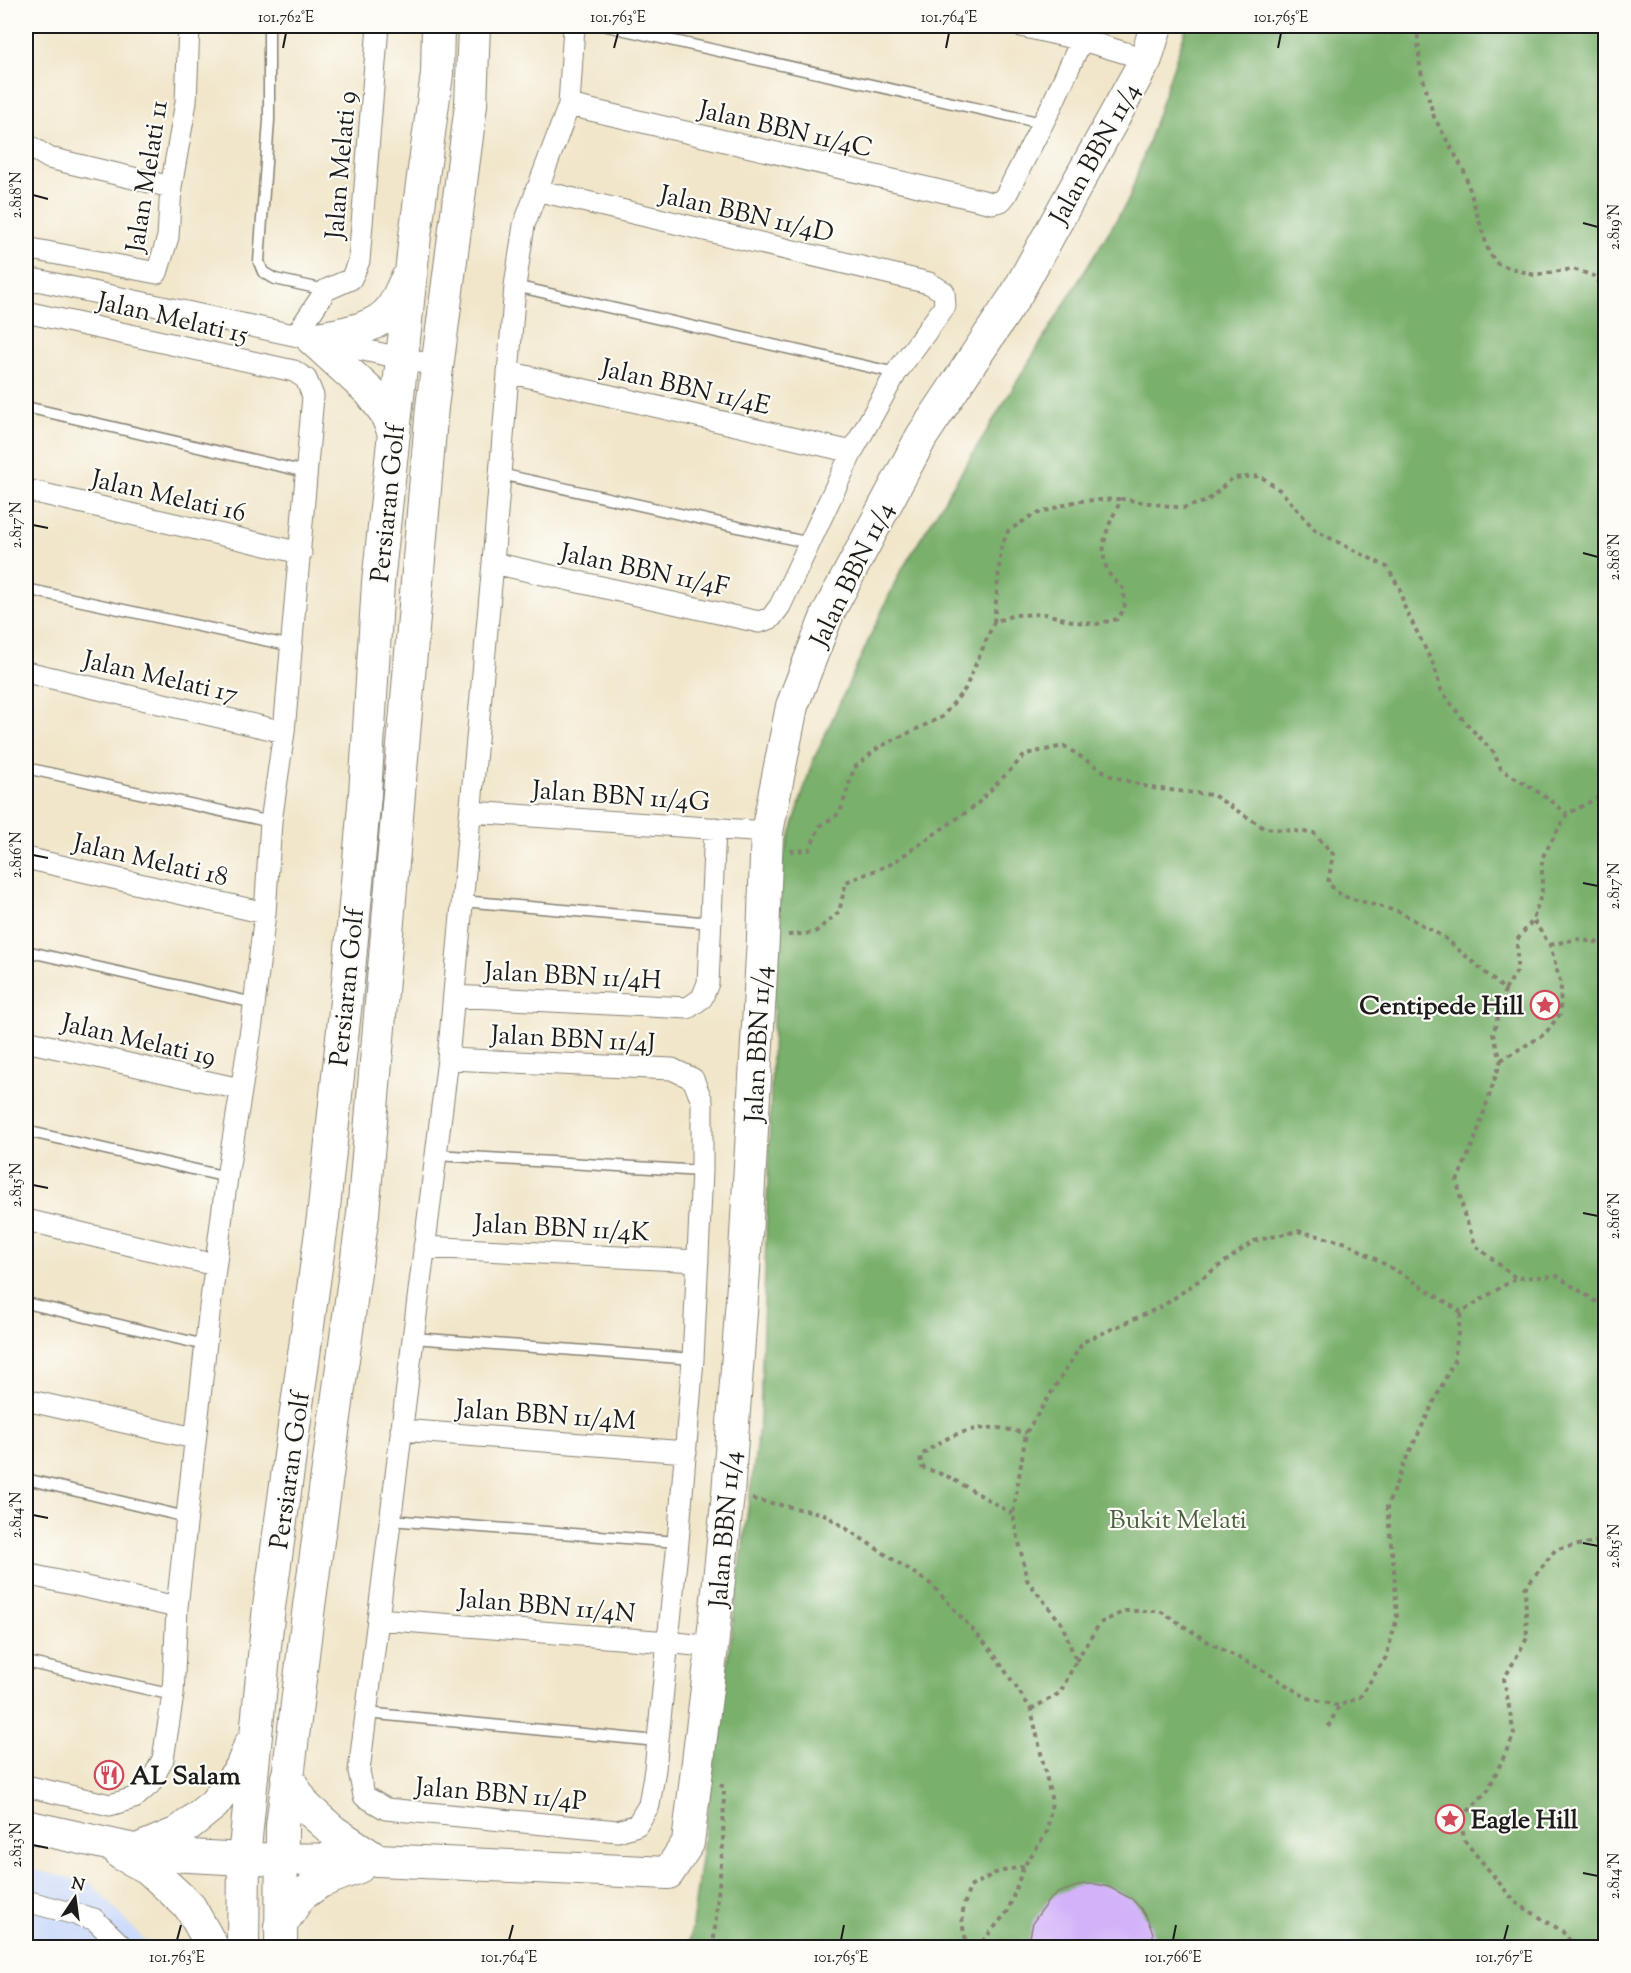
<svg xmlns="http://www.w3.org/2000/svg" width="1631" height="1973" viewBox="0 0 1631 1973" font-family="'Sorts Mill Goudy',serif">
	<rect width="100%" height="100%" fill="#fdfcf7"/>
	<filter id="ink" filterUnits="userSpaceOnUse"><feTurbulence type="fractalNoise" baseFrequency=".0167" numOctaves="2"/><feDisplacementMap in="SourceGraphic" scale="12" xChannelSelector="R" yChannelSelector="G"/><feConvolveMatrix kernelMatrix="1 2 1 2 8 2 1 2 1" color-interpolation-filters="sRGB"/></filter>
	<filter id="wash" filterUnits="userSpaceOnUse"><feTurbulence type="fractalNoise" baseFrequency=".008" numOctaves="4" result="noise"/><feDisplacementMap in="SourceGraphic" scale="24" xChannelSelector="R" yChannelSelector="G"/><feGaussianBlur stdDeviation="1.35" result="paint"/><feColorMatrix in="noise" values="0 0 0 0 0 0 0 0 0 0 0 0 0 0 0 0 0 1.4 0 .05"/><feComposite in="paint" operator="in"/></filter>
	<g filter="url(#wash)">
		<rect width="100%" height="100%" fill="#f1e6ca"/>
		<path fill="#cddbfa" d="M26,1868L91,1883L151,1947L26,1948Z"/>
		<path fill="#79b06c" stroke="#4a6644" stroke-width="1.5" d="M1187,26H1605V1947L689,1948L760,1419L778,874L812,763L899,574L1129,199Z"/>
		<g id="blocks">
			<path fill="#d3b2f9" d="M1083,1884H1096L1109,1887L1132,1899L1141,1909L1148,1921L1153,1933L1154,1947H1028L1033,1922L1048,1901L1058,1893Z"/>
		</g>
	</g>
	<g filter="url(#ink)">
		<use href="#blocks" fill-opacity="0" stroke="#868173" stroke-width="1.5"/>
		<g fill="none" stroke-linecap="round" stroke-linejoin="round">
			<g stroke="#868173" stroke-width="13">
				<path id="lane" d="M269,26V120L259,262L263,272L275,279L326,290
					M607,26L1042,123
					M515,286L896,373
					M26,407L306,472
					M500,474L810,543
					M26,589L292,646
					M26,768L271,822
					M462,901L712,923
					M26,951L254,1003
					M26,1131L227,1177
					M436,1155L702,1171
					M26,1303L205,1345
					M413,1338L693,1359
					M26,1479L186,1517
					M390,1520L678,1542
					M26,1662L173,1695
					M366,1713L657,1741"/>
			</g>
			<g stroke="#868173" stroke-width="23">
				<path id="street" d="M1021,26L1082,40L1146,59
					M569,105L992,203L1001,201L1006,195L1051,107L1088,26
					M26,144L49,158L171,187
					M26,248L157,273L168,237L171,187L186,102L189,26
					M26,284L37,280L438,366
					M26,312L294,371L306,379L313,396L284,732L271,822L265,913L252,1023L227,1177L209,1315L177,1607L173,1695L163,1759L150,1784L134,1798L110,1805L26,1786
					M296,335L326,290L351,279L359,261L378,26
					M508,372L852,452
					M26,490L301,553
					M493,563L759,622L771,618L780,606L852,452L896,373L945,306L944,292L929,283L536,190
					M26,672L284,732
					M471,812L767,832
					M26,858L265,913
					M454,996L688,1008L702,998L708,983L715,828
					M26,1041L240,1089
					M448,1059L672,1069L693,1079L702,1101V1171L693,1359L678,1542L655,1769L649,1805L637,1825L618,1831L386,1809L364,1796L359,1771L448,1059L493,563L515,286L524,225L569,105L574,26
					M26,1220L215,1265
					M424,1247L698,1261
					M26,1400L194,1438
					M401,1430L686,1452
					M26,1574L177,1607
					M378,1619L668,1642L712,1647
					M26,1901L94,1919L124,1948"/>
			</g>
			<g stroke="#868173" stroke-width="34">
				<path id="secondary" d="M312,339C337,334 375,331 391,309C397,301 401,289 406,280
					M312,339L370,392L385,412L394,433
					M287,1777L306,1807L333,1831L377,1860
					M26,1826L153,1854L244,1859L377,1860L668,1873L688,1843L712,1647L728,1494L744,1270L763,938L767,832L792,706L828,613L922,436L1016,295L1146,59L1156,26
					M137,1850L178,1833L214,1804L241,1768L250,1745
					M121,1854L148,1868L190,1907L213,1948
					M280,1926L300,1896L320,1882L359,1867
					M243,1948L244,1859L257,1725L269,1607L323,1217L348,982L365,794L378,583L415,236L437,74L438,26
					M281,1948L282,1826L309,1606L363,1214L432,407L471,105L474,26"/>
			</g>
			<path stroke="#868173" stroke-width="4" stroke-dasharray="4.5 4.5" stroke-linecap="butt" d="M1417,26L1420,68L1434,117L1464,171L1489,253L1498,264L1534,275L1573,269L1594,276L1606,290
				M994,622L1001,548L1008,531L1033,515L1077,501L1122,499
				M790,851L809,850L820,826L840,813L854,768L879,747L942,717L965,689L994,622L1014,615L1045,614L1076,622L1097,624L1117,619L1125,608C1124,603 1125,594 1123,589C1120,584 1113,580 1110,575C1095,550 1109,522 1122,499L1183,508L1207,501L1233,478L1260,476L1281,491L1316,531L1387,567L1400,589L1404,606L1435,668L1441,690L1464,721L1494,753L1501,769L1549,799L1567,814
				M788,935L814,933L839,912L846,882L891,864L975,806L1026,754L1064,746L1111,776L1151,788L1213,795L1264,828L1314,833L1333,854L1328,883L1342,896L1400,912L1445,938L1505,990L1493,1034L1501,1060L1475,1139L1457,1181L1464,1214L1476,1246L1516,1278L1557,1276L1606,1308
				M1550,945L1577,939L1606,944
				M1505,990L1517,971V940L1533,920L1542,892V858L1567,814L1603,795L1606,788
				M1501,1060L1545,1034L1560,1014L1561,985L1550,945L1533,920
				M752,1499L824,1514L932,1585L991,1650L1031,1709L1052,1802L1047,1832L1024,1866L1008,1911L977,1948
				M1013,1514L949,1477L922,1467L920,1457C937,1441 964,1428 989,1428C1001,1427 1014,1431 1026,1433
				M1076,1661L1100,1623L1125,1611H1160L1210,1643L1266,1672L1305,1697L1339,1706
				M1031,1709L1060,1693L1076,1661L1062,1624L1027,1580L1013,1514L1026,1433L1083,1342L1163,1306L1254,1241L1298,1231L1347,1243L1402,1274L1461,1312L1516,1278
				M1328,1727L1339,1706L1360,1697L1386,1657L1397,1618L1394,1569L1387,1507L1405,1461L1454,1361L1461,1312
				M713,1948L723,1844L724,1787L719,1784
				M969,1948C959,1922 961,1912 970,1887L995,1873L1024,1866
				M1576,1948L1562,1931L1515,1902L1464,1840L1461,1819L1488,1790L1514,1735L1504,1679L1527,1638L1525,1588L1556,1549L1606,1540"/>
			<use href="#lane" stroke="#fff" stroke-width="10"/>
			<use href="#street" stroke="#fff" stroke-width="21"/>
			<use href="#secondary" stroke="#fff" stroke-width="32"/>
		</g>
	</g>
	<path fill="none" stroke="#1c1c1c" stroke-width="2" d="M283,48L286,33M614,48L618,33M946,48L949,33M1278,48L1281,33M33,195L48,199M1583,223L1598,227M33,525L48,528M1583,553L1598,557M33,855L48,858M1583,883L1598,886M33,1185L48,1188M1583,1213L1598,1216M33,1515L48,1518M1583,1543L1598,1546M33,1845L48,1848M1583,1873L1598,1876M177,1940L181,1925M509,1940L513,1925M841,1940L844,1925M1173,1940L1176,1925M1504,1940L1508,1925"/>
	<defs>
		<g id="sight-ring" transform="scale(1.5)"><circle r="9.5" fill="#fdfcf7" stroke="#d1495b" stroke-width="1.5"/><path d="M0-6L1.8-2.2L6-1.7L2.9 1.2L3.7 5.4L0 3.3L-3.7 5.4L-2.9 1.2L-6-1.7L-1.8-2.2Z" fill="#d1495b"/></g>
		<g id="restaurant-ring" transform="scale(1.5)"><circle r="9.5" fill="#fdfcf7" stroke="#d1495b" stroke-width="1.5"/><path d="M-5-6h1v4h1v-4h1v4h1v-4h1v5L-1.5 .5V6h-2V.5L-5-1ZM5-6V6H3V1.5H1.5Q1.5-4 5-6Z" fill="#d1495b"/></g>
	</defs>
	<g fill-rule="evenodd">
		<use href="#sight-ring" x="1545" y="1005"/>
		<use href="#restaurant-ring" x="109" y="1775"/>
		<use href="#sight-ring" x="1450" y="1819"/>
	</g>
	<g text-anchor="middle" stroke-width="4.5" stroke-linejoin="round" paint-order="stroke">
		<g font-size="26" fill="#1c1c1c" stroke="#fdfcf7">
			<text transform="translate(786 128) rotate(13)" y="9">Jalan BBN 11/4C</text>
			<text transform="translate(1094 153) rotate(-61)" y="9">Jalan BBN 11/4</text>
			<text transform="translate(340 165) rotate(-85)" y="9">Jalan Melati 9</text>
			<text transform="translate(146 176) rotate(-81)" y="9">Jalan Melati 11</text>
			<text transform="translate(747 213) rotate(13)" y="9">Jalan BBN 11/4D</text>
			<text transform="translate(173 317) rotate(13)" y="9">Jalan Melati 15</text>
			<text transform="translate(686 386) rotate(13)" y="9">Jalan BBN 11/4E</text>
			<text transform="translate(169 495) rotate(13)" y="9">Jalan Melati 16</text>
			<text transform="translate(387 503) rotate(-84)" y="9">Persiaran Golf</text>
			<text transform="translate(645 569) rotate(12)" y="9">Jalan BBN 11/4F</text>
			<text transform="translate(851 574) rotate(-64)" y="9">Jalan BBN 11/4</text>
			<text transform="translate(161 676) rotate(13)" y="9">Jalan Melati 17</text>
			<text transform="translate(621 795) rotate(4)" y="9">Jalan BBN 11/4G</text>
			<text transform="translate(151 859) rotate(13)" y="9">Jalan Melati 18</text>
			<text transform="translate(573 975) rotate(3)" y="9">Jalan BBN 11/4H</text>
			<text transform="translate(346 987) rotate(-84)" y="9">Persiaran Golf</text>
			<text transform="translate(573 1038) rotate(3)" y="9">Jalan BBN 11/4J</text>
			<text transform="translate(139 1039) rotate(13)" y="9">Jalan Melati 19</text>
			<text transform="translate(757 1044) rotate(-87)" y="9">Jalan BBN 11/4</text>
			<text transform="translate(562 1227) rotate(3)" y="9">Jalan BBN 11/4K</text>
			<text transform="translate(546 1414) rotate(4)" y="9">Jalan BBN 11/4M</text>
			<text transform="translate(289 1470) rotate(-82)" y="9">Persiaran Golf</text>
			<text transform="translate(724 1529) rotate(-85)" y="9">Jalan BBN 11/4</text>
			<text transform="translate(547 1605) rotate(5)" y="9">Jalan BBN 11/4N</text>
			<text transform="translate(501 1793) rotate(5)" y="9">Jalan BBN 11/4P</text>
		</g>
		<g font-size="26" font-weight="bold" fill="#1c1c1c" stroke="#fdfcf7" text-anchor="start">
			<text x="1524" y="1014" text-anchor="end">Centipede Hill</text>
			<text x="130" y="1784">AL Salam</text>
			<text x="1471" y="1828">Eagle Hill</text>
		</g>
		<g font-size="26" fill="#4d6243" stroke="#fdfcf7">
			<text x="1178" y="1528">Bukit Melati</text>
		</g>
	</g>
	<rect width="1631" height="1973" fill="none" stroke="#fdfcf7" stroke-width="66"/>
	<g transform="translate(75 1898) rotate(13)" stroke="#fdfcf7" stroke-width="4.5" paint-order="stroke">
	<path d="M0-4.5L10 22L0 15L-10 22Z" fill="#1c1c1c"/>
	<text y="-9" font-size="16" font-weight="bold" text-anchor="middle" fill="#1c1c1c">N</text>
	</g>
	<rect x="33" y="33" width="1565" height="1907" fill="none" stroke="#1c1c1c" stroke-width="2"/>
	<g font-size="15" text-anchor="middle" fill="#1c1c1c">
		<text x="286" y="22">101.762°E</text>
		<text x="618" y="22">101.763°E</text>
		<text x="949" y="22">101.764°E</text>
		<text x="1281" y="22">101.765°E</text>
		<text transform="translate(16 195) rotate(-90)" y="5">2.818°N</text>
		<text transform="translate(1614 227) rotate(-90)" y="5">2.819°N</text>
		<text transform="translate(16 525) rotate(-90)" y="5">2.817°N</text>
		<text transform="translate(1614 557) rotate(-90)" y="5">2.818°N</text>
		<text transform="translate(16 855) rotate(-90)" y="5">2.816°N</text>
		<text transform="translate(1614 886) rotate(-90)" y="5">2.817°N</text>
		<text transform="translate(16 1185) rotate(-90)" y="5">2.815°N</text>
		<text transform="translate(1614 1216) rotate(-90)" y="5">2.816°N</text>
		<text transform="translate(16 1515) rotate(-90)" y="5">2.814°N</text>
		<text transform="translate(1614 1546) rotate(-90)" y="5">2.815°N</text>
		<text transform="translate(16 1845) rotate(-90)" y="5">2.813°N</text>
		<text transform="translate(1614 1876) rotate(-90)" y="5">2.814°N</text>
		<text x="177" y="1962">101.763°E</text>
		<text x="509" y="1962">101.764°E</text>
		<text x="841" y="1962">101.765°E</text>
		<text x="1173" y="1962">101.766°E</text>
		<text x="1504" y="1962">101.767°E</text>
	</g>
</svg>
